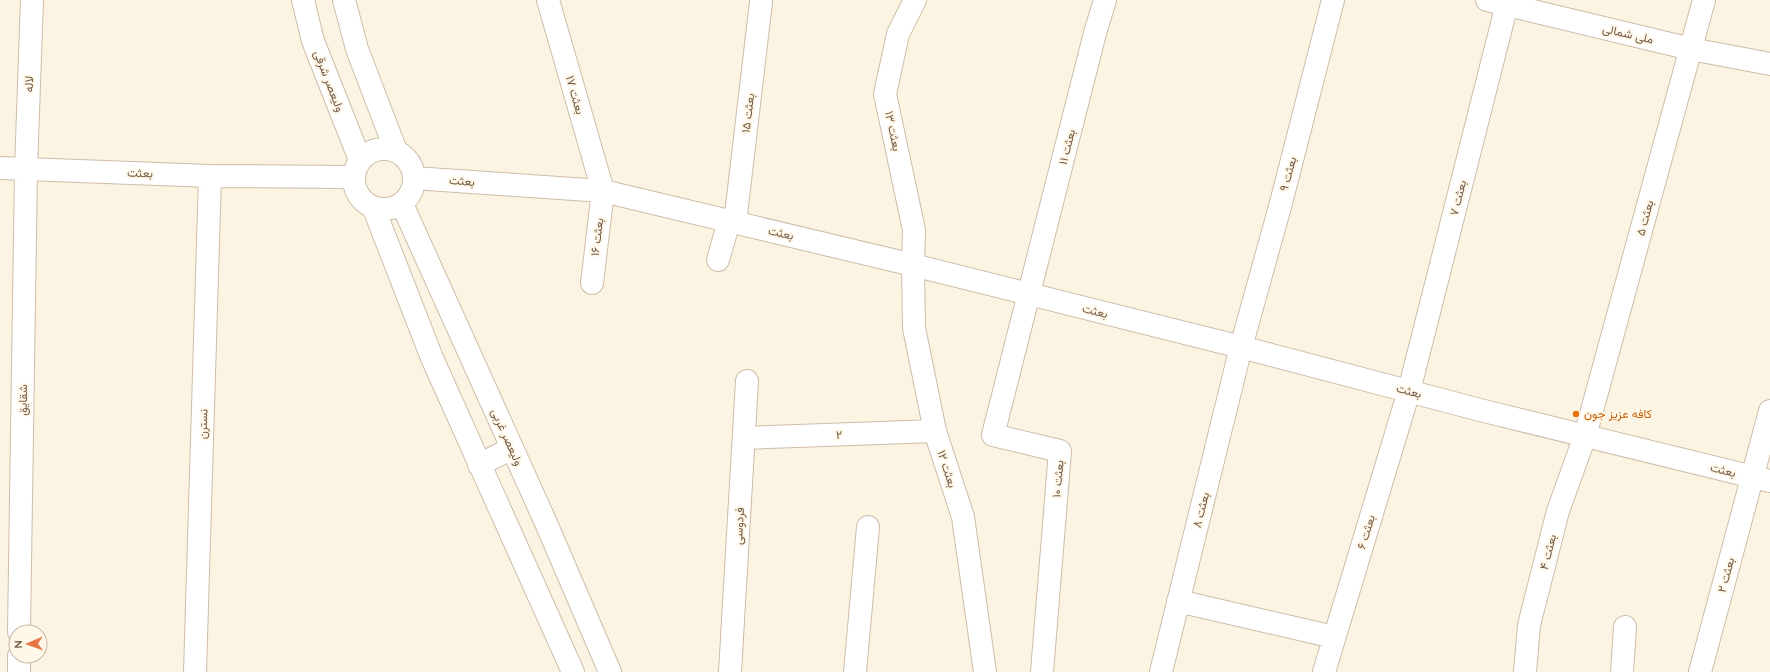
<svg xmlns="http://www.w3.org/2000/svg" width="1770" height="672" viewBox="0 0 1770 672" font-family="Quicksand,Vazirmatn,sans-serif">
	<rect width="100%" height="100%" fill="#fcf4e2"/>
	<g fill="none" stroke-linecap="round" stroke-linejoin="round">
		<g stroke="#cebca9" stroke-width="24">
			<path id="minor" d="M303,0L313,41L360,160
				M344,0L357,49L396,151
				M548,0L603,191L592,283
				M915,0L898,34L885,94L914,230L913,265L914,328L935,431L963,517L985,672
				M1487,0L1691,49L1770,64
				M354 179a30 30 0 1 1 60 0a30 30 0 1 1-60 0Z
				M0,168L210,176L353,177
				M414,178L603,191L913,265L1241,347L1484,411L1770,481
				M402,204L546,523L610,672
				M374,209L432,358L573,672
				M735,223L761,2
				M718,260L729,221
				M744,438L935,431
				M479,465L512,448
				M1178,601L1334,637
				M19,632L26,169L32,0
				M19,672V656
				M195,672L210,176
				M730,672L747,381
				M855,672L868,527
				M1042,672L1060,451L993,435L1095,33L1105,0
				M1161,672L1241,347L1281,203L1333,0
				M1324,672L1409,391L1508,0
				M1525,672L1529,625L1558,511L1585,436L1704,0
				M1622,672L1625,627
				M1700,672L1770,411"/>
		</g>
		<use href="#minor" stroke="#fff" stroke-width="22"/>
	</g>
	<circle fill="#e8710a" stroke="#fff8e9" stroke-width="1.5" cx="1576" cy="414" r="4"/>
	<g text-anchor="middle" stroke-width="4" stroke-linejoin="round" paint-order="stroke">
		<g font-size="12" fill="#745b48" stroke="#fff8e9">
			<text transform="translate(1628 34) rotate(13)" y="4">ملی شمالی</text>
			<text transform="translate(329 81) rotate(69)" y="4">ولیعصر شرقی</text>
			<text transform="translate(29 84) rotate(-88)" y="4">لاله</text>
			<text transform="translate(575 95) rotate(74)" y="4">بعثت ۱۷</text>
			<text transform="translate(748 113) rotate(-83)" y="4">بعثت ۱۵</text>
			<text transform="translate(893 131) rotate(78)" y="4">بعثت ۱۳</text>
			<text transform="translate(1067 147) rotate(-76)" y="4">بعثت ۱۱</text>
			<text transform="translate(140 173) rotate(2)" y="4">بعثت</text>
			<text transform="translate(1288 174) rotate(-75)" y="4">بعثت ۹</text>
			<text transform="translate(462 181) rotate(4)" y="4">بعثت</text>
			<text transform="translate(1458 198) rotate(-76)" y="4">بعثت ۷</text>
			<text transform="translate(1645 218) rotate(-75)" y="4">بعثت ۵</text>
			<text transform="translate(781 233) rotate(13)" y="4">بعثت</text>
			<text transform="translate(597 237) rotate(-83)" y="4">بعثت ۱۶</text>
			<text transform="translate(1095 311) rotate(14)" y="4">بعثت</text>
			<text transform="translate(1409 391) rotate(15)" y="4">بعثت</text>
			<text transform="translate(23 400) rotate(-89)" y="4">شقایق</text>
			<text transform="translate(203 424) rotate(-88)" y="4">نسترن</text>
			<text transform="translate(839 435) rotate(-2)" y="4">۲</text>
			<text transform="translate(507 437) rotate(66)" y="4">ولیعصر غربی</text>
			<text transform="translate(947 469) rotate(72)" y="4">بعثت ۱۲</text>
			<text transform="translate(1723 470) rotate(14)" y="4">بعثت</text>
			<text transform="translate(1058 479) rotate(-85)" y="4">بعثت ۱۰</text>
			<text transform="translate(1201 510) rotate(-76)" y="4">بعثت ۸</text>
			<text transform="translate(739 526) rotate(-87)" y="4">فردوسی</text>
			<text transform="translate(1366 532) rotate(-73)" y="4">بعثت ۶</text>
			<text transform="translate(1548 552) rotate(-76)" y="4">بعثت ۴</text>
			<text transform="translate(1726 575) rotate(-75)" y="4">بعثت ۲</text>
		</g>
		<g font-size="12" fill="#c56008" stroke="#fff8e9" text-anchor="start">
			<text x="1584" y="418">کافه عزیز جون</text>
		</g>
	</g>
	<g transform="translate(28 644) rotate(268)"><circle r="19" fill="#fff8e9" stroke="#c7b9a9"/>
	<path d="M0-3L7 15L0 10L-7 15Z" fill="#e77546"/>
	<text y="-6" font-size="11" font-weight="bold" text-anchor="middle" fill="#745b48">N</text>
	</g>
</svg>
